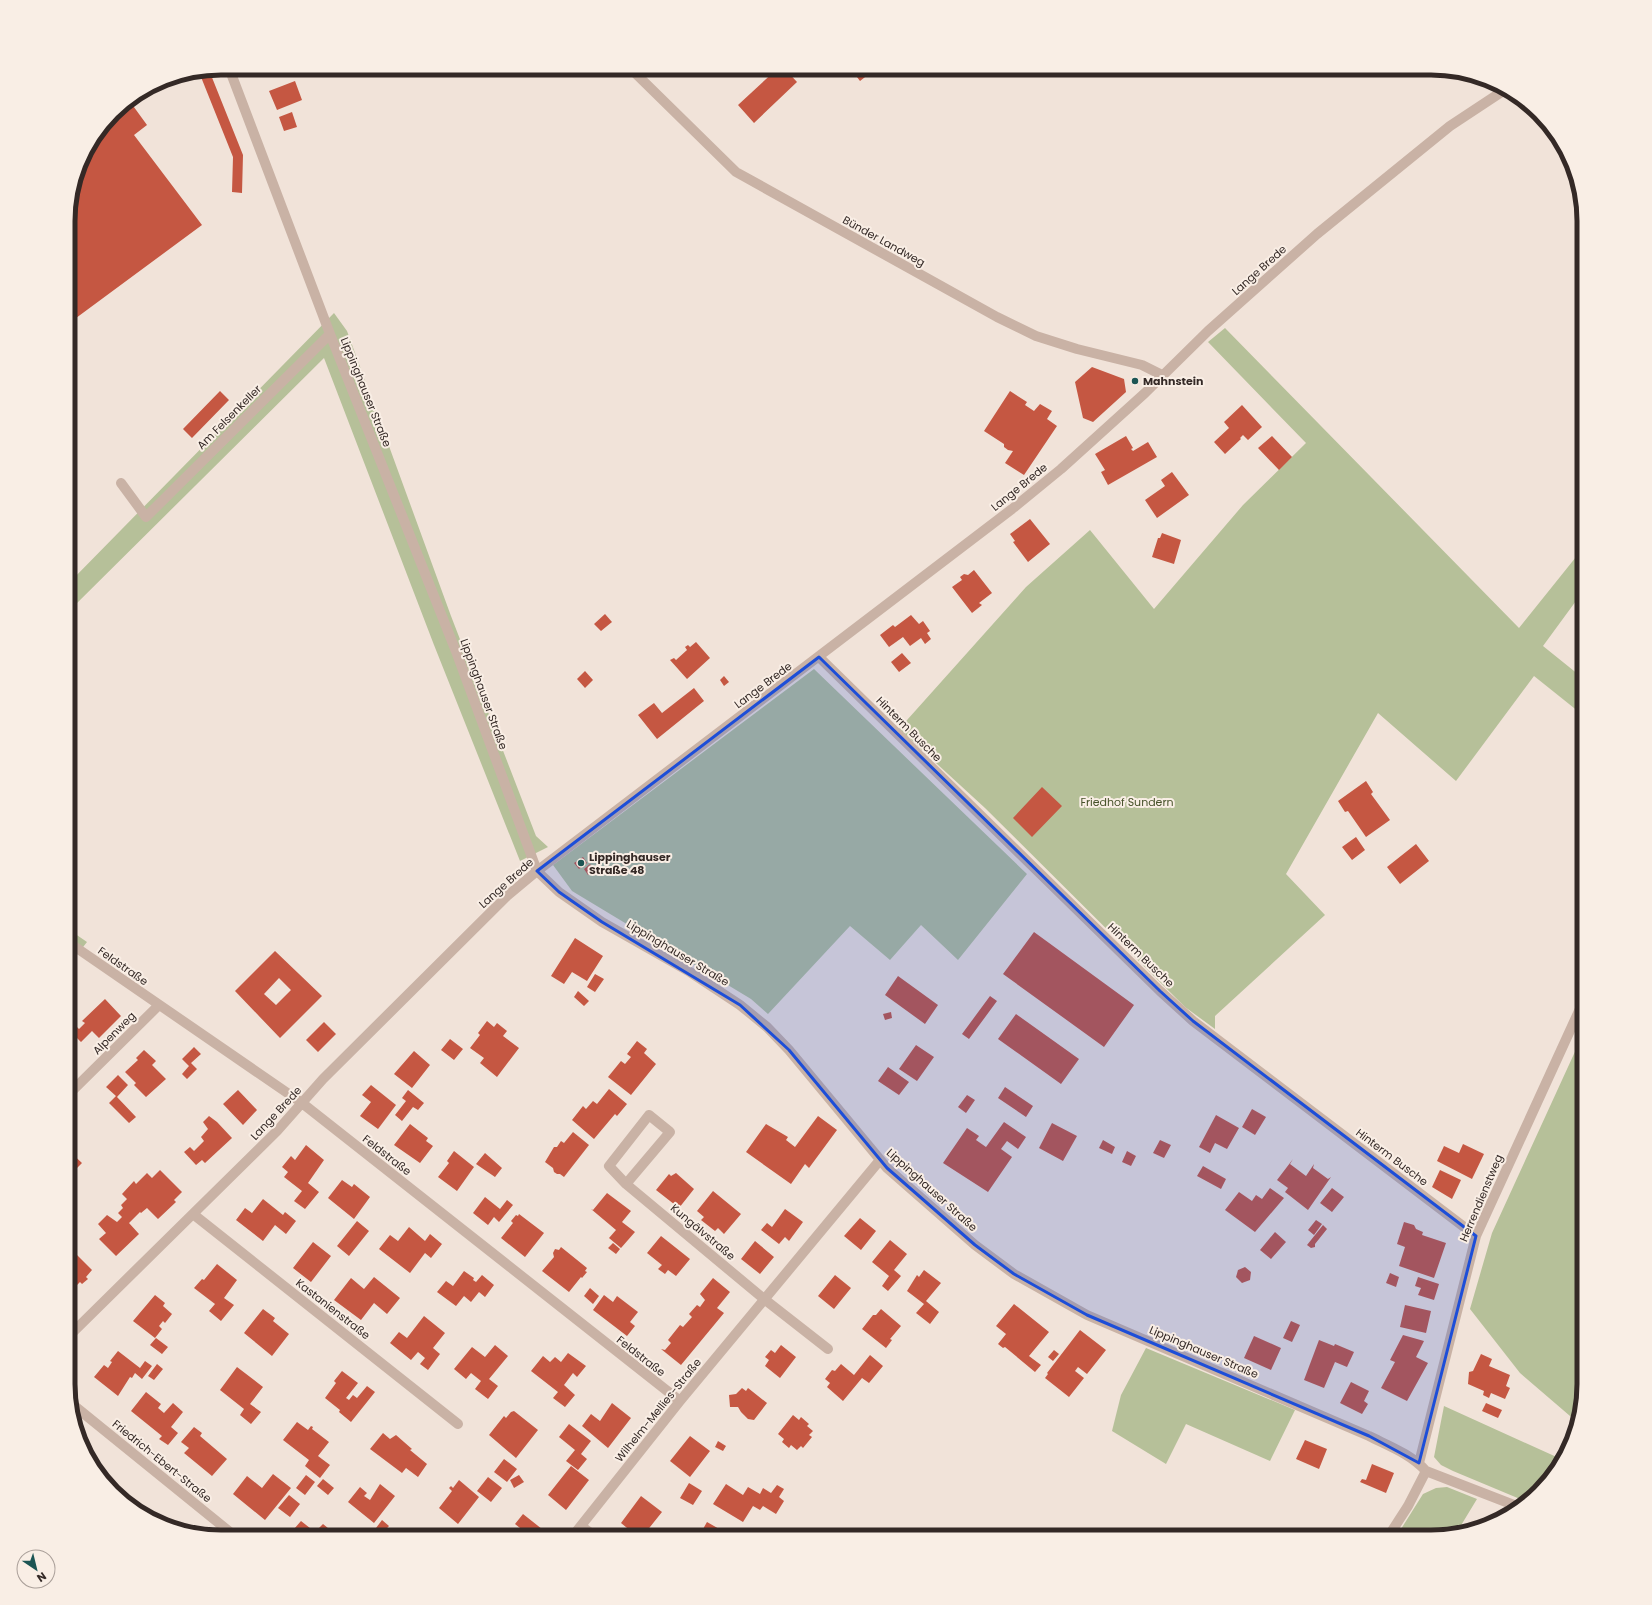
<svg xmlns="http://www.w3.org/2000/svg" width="1652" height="1605" viewBox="0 0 1652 1605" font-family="Poppins,sans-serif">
	<rect width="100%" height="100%" fill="#f1e3d9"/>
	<path fill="#b6c099" d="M334,313L347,331L451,616L536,836L548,847L520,861L434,645L324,358L68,612V584Z
		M1225,328L1519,628L1584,547V590L1543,646L1584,679V716L1534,676L1456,781L1378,713L1286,874L1325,915L1215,1016V1029L1185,1007L985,808L899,729L1026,587L1090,530L1154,609L1243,505L1306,443L1208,342Z
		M814,669L1027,874L958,960L921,925L890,960L850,926L768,1014L751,999L572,891L553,865Z
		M68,929L87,942L76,956L68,950Z
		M1584,1032V1384L1577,1422L1520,1373L1470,1309L1492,1233Z
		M1146,1348L1295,1410L1270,1461L1186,1424L1166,1464L1112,1431L1121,1395Z
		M1444,1406L1561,1459L1532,1499L1527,1502L1453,1471L1441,1465L1434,1457Z
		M1447,1487L1477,1499L1457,1532L1432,1537H1396L1423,1494L1436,1488Z"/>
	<path fill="#c55742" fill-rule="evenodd" d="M778,68H784L797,82L754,123L738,105Z
		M850,68H872L874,70L860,81Z
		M209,70L243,155L242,193L232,192L233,157L199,72Z
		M295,81L302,100L277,110L269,91Z
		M131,103L147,125L134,135L202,225L72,321L68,316V210L84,153L116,111L118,113Z
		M292,112L297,127L284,131L279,117Z
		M1092,367L1124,379L1126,392L1093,422L1083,418L1075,382Z
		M220,391L229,400L192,438L183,429Z
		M1010,391L1027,402L1025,405L1034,411L1040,404L1052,411L1047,419L1057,426L1024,475L1005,463L1013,451L1008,450L1004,447V444L984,431Z
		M1242,405L1262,427L1248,440L1243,435L1240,438L1241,439L1225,454L1214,442L1229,428L1224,422Z
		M1126,436L1133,448L1131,449L1133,451L1148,442L1157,457L1108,485L1101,472L1105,470L1095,454Z
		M1272,436L1292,457L1279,470L1258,448Z
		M1172,472L1189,495L1157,518L1145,500L1165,486L1161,480Z
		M1030,519L1050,544L1028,562L1013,542L1015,541L1010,534Z
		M1162,533L1181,540L1174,564L1152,557L1158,538H1160Z
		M974,570L992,593L979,603L982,605L972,613L952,587L962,580L960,577L964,574L968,575Z
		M605,614L612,622L601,631L594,624Z
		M911,615L919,624L923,621L930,631L927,633L931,639L925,644L921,638L910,646L903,637L889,647L880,635L893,625L895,627Z
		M696,642L710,658L687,679L670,660L674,658L676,660L687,650L685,647L688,645L690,647Z
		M902,653L911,663L899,672L891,662Z
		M585,671L593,680L585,688L577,679Z
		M724,676L729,682L724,686L720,680Z
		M694,688L704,701L657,739L638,715L654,703L662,713Z
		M1366,781L1373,792L1371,794L1390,820L1366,837L1348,811L1345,812L1338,801Z
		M1042,787L1062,806L1032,837L1013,818Z
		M1356,837L1365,850L1352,860L1342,847Z
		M1416,844L1429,861L1400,884L1387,867Z
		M583,857L587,863L579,869L574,863Z
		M590,864L595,870L588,875L584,869Z
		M1034,932L1134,1005L1104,1047L1003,974Z
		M575,938L603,956L587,981L572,972L564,984L551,976Z
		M275,951L322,996L280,1038L235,991ZM279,978L291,990L276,1005L264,994Z
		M595,974L604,979L595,992L587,987Z
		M898,976L938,1005L925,1024L885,995Z
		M578,991L589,1001L584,1006L574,997Z
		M990,996L997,1001L969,1039L962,1034Z
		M105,999L121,1016L99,1038L92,1031L81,1042L69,1030L74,1024L79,1029L85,1023L82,1021Z
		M891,1012L892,1018L885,1020L883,1014Z
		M1016,1014L1079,1059L1061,1084L998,1039Z
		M487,1021L494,1027L497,1023L507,1031L503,1036L519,1048L497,1077L480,1063L484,1058L470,1048L480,1035L478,1033Z
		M324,1022L336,1034L318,1052L306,1040Z
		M450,1039L463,1049L454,1060L441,1050Z
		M637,1041L647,1049L644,1053L656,1064L631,1095L608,1077L621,1061L625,1064L631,1057L627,1054Z
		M916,1045L934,1057L917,1081L899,1069Z
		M194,1047L201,1054L191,1063L197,1069L187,1079L182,1074L189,1066L182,1059Z
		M68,1050L76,1058L68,1066Z
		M144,1050L156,1061L152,1065L166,1079L146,1097L134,1085L136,1083L125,1072L138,1060L136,1058Z
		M414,1051L430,1065L412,1088L394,1074Z
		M888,1067L909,1082L899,1095L878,1081Z
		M118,1075L128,1085L117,1097L136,1117L129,1123L109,1103L116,1096L106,1087Z
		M371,1085L396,1105L378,1129L360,1116L371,1102L362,1095Z
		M1005,1087L1033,1106L1026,1117L998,1098Z
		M609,1089L627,1104L617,1116L615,1114L594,1139L572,1120L583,1106L586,1109L593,1101L597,1104Z
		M238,1090L257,1110L243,1125L223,1104Z
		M408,1090L424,1103L418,1110L413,1107L402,1121L395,1115L406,1101L402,1098Z
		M967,1095L975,1100L966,1113L958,1107Z
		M1252,1109L1266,1117L1255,1135L1242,1127Z
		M1216,1115L1239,1128L1227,1149L1215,1143L1210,1153L1199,1147Z
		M209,1116L217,1122L232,1138L205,1163L202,1160L196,1165L184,1152L190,1147L194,1151L204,1141L201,1137L208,1129L203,1122Z
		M818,1116L837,1130L809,1168L805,1164L791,1184L746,1152L766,1124L788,1137L786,1140L795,1147Z
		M1004,1122L1026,1137L1018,1149L1007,1141L1001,1149L1012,1157L988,1192L943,1163L967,1128L979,1136L976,1140L986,1147Z
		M1052,1123L1077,1136L1063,1161L1039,1148Z
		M410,1124L428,1138L426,1141L433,1146L420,1163L394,1145Z
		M68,1126L73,1131L68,1137Z
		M573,1132L589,1145L564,1177L560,1174H557L554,1172L553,1168L545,1162L554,1147H557L561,1141L564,1143Z
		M1103,1140L1115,1147L1112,1154L1099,1148Z
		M1160,1140L1171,1145L1164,1158L1153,1153Z
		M1463,1144L1484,1154L1472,1179L1437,1161L1444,1146L1459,1153Z
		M306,1145L324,1160L308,1183L319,1192L305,1209L294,1201L302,1191L284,1177L288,1172L282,1167L291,1156L295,1160Z
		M68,1150L82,1163L68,1177Z
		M454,1151L474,1167L457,1191L438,1177L449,1163L447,1161Z
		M1127,1151L1136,1156L1131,1166L1122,1162Z
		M485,1153L502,1168L495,1177L476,1164Z
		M1293,1159L1290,1164L1306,1176L1314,1164L1313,1168L1328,1179L1331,1177L1308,1210L1285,1192L1288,1188L1277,1180Z
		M1203,1166L1226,1179L1221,1189L1197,1176Z
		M160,1170L182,1192L174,1200L176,1202L158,1219L147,1208L141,1213L140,1212L129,1223L139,1234L116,1256L99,1239L106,1233L98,1224L107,1215L117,1222L122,1217L118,1213L123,1208L121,1205L127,1199L122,1194L134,1181L136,1184L147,1173L152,1178Z
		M1440,1170L1461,1180L1452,1199L1432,1187Z
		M676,1173L694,1189L679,1208L656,1190L669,1174L671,1176Z
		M342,1180L352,1187L354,1184L370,1197L354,1219L328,1198Z
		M1270,1188L1284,1198L1255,1232L1225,1210L1239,1192L1252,1201L1256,1195L1262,1199Z
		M1332,1188L1344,1197L1332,1212L1320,1203Z
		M713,1191L741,1214L724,1234L718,1228L715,1231L701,1220L704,1217L697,1211Z
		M607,1193L631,1211L622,1222L635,1232L621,1248L609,1238L616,1230L591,1209L593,1210Z
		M485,1197L500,1209L507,1200L513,1205L499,1222L494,1217L488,1225L473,1213Z
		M263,1199L283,1215L285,1212L296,1221L286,1234L275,1225L263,1241L236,1220L245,1208L252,1213Z
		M785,1209L803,1222L789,1241L785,1237L779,1244L761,1230L767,1223L772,1227Z
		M519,1214L544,1233L525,1257L501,1238L513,1223L511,1221L516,1215L518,1216Z
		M860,1218L876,1231L861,1250L844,1236Z
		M1316,1220L1322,1224L1314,1235L1308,1230Z
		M357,1221L369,1231L349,1256L337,1246Z
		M1404,1222L1414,1225L1416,1229L1423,1232L1422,1235L1446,1243L1434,1278L1399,1266L1405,1247L1397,1244Z
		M1323,1225L1327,1229L1315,1244V1247L1311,1248L1307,1245Z
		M409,1227L425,1241L430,1234L442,1244L431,1258L425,1253L410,1273L379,1249L390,1235L398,1241Z
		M1275,1232L1286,1242L1271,1259L1260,1250Z
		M661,1236L690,1259L676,1276L668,1270L665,1274L658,1269L662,1265L647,1253Z
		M890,1240L907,1254L894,1270L901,1276L888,1291L882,1286L889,1276L872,1262Z
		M755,1241L774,1257L760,1274L741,1259Z
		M313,1242L331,1256L311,1282L293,1268Z
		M613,1243L620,1249L616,1254L608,1248Z
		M561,1247L587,1268L585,1271L587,1272L582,1278L581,1277L569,1292L542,1271L554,1257L553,1253L555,1249L559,1250Z
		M76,1254L92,1270L86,1277L88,1279L82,1284L80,1282L74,1288L68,1282V1257Z
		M217,1264L237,1280L224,1298L234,1305L221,1321L209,1311L215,1304L194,1288L202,1279L204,1280Z
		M1245,1267L1251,1272L1250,1280L1242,1283L1236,1277L1238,1270Z
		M924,1270L941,1283L926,1301L939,1312L930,1324L916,1313L924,1304L907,1291L917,1275L919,1277Z
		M464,1271L474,1278L473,1280L476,1282L482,1275L494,1285L485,1297L479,1292L471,1302L464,1296L456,1306L437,1292L446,1281L453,1286Z
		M1390,1273L1399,1277L1396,1287L1386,1283Z
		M835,1275L851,1288L834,1309L818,1296Z
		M374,1277L400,1298L387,1314L374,1303L361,1320L334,1300L351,1278L364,1289Z
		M1418,1277L1439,1284L1434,1300L1418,1295L1421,1288L1415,1286Z
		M713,1278L730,1292L717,1308L724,1313L681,1365L661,1349L665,1350L671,1343L668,1340L680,1325L683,1327L692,1317L689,1314L697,1305L700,1307L705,1300L700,1294Z
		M590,1288L599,1296L593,1304L584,1296Z
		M155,1295L165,1303L163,1306L172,1314L165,1323L163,1321L159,1326L162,1329L155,1338L133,1321Z
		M604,1295L613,1302L617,1296L638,1312L630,1322L635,1326L627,1336L593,1310Z
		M1014,1304L1049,1332L1029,1356L1041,1365L1035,1372L1005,1347L1003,1348L998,1344L1006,1334L996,1326Z
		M1405,1305L1431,1311L1426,1333L1400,1327Z
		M263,1309L275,1318L273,1321L289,1334L272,1356L244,1333Z
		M881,1309L901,1326L890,1339L892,1340L886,1348L862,1329L873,1315H876Z
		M424,1316L445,1333L433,1348L440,1354L428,1370L420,1364L425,1358L418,1352L411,1360L390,1343L399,1332L407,1338Z
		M1291,1321L1300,1325L1292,1342L1283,1338Z
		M1080,1330L1106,1350L1087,1374L1078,1367L1075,1371L1084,1378L1069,1397L1045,1378L1048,1374L1047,1373Z
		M1403,1335L1424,1341L1416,1357L1428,1363L1407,1401L1381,1388L1395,1362L1390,1360Z
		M1254,1336L1281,1348L1271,1370L1244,1358Z
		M156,1338L168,1347L162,1354L150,1345Z
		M1319,1340L1334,1346L1335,1344L1354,1352L1347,1367L1335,1362L1324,1388L1304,1380Z
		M495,1345L508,1356L489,1379L498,1386L488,1399L475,1389L481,1381L471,1373L466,1379L454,1369L472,1347L485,1357Z
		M781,1345L796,1357L780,1378L765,1366L769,1360L765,1357L771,1350L775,1353Z
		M1054,1350L1059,1354L1053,1361L1048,1357Z
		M118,1351L140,1368L145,1361L152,1366L142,1379L135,1373L132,1378L130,1377L118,1396L94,1377L104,1365L108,1368L112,1362L110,1361Z
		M568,1353L586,1366L577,1377L573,1373L564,1385L575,1395L565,1407L553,1398L558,1392L531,1371L543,1356L550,1362L555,1357L561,1362Z
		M1481,1354L1492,1359L1489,1366L1510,1375L1506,1386L1510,1388L1505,1399L1491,1393L1489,1398L1483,1395L1484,1391L1468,1384L1469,1372L1473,1371Z
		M870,1355L883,1366L869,1383L862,1378L843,1401L827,1387L830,1383L825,1379L832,1370L835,1371L841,1364L854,1375Z
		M157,1364L163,1369L154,1380L148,1376Z
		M237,1367L263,1387L250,1404L261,1412L251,1424L240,1415L244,1409L220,1390Z
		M342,1371L358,1383L346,1398L349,1400L353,1395L357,1398L367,1386L375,1392L351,1422L339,1412L340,1410L325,1398L336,1383L334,1381Z
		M1351,1382L1369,1391L1364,1401L1368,1404L1362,1414L1340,1403Z
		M742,1388L746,1391L748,1388L767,1403L754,1420L748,1419L741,1412L738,1407H730L729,1395L736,1394Z
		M146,1392L161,1404L158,1408L164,1413L173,1403L183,1412L171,1427L178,1433L168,1445L159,1439L162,1436L131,1411Z
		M612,1403L631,1418L608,1448L582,1426L591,1414L600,1421Z
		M1486,1403L1502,1410L1498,1418L1482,1411Z
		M514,1411L538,1430L516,1458L489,1435L504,1416L506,1418L511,1412Z
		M793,1415L799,1420L801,1417L809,1424L807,1426L813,1431L809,1435L812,1437L803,1448L801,1446L797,1450L791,1445L789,1448L782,1442L784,1439L778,1434Z
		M297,1422L308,1430L311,1426L313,1427L312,1429L329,1442L318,1456L330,1465L320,1478L305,1466L309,1460L283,1440Z
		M569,1424L591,1441L581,1454L587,1459L578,1470L566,1461L575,1450L559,1437Z
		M194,1427L202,1433L200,1436L227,1459L212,1476L184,1453L189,1448L181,1442Z
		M383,1433L390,1439L396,1435L412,1449L410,1450L427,1464L418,1477L406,1468L402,1473L370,1449Z
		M690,1436L710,1451L690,1477L670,1461Z
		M1305,1440L1327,1449L1319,1469L1296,1459Z
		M718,1441L726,1446L723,1451L715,1447Z
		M504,1459L517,1469L507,1482L494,1472Z
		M1372,1464L1394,1473L1386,1493L1360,1482L1362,1479L1366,1480Z
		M571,1466L589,1480L566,1510L548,1495Z
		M273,1474L291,1488L265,1520L233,1494L247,1476L262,1488Z
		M306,1475L315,1482L305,1495L296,1488Z
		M519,1475L524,1482L514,1488L510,1480Z
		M488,1477L502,1488L491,1502L477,1491Z
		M323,1479L334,1488L328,1495L317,1486Z
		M103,1480L122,1495L121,1496L106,1485Z
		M459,1480L479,1497L458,1524L439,1508L452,1491L449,1488L451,1486L453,1488Z
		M689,1483L702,1491L693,1505L680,1498Z
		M380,1484L395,1496L374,1523L348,1502L360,1487L367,1493L364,1496L370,1500Z
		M726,1484L743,1495L748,1487L760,1494L763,1488L771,1493L777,1485L784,1489L779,1497L784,1501L776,1514L763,1506L760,1510L753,1506L743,1522L713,1504Z
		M289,1495L300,1504L290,1517L278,1508Z
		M641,1496L662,1512L642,1537H638L621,1523Z
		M523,1514L547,1533L543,1537H512L520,1528L515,1524Z
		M382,1520L389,1526L379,1537L373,1532Z
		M301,1521L315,1532L323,1524L334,1533L331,1537H287Z
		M707,1522L721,1530L716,1537L699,1536Z
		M337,1530L343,1535L342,1537H332Z
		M655,1530L665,1537H650Z"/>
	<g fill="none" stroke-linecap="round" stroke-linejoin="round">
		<path stroke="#c9b2a5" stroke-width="10" d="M229,68L330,334L457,654L537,871L559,892L602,922L690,972L740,1005L767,1027L789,1050L887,1168L975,1245L1014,1274L1087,1315L1369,1436C1389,1446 1411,1454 1426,1471L1519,1507
			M630,68L736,172L997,317L1036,336L1077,349L1142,365L1162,375
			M121,483L146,517L330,334
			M819,657L1160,991L1193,1021L1476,1236
			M68,942L302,1103L680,1401
			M68,1095L159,1005
			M626,1184L670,1132L649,1115L609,1166L626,1184L764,1299L828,1349
			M193,1214L458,1424
			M68,1337L277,1131L323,1079L507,896L537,871L1012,509L1061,469L1145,393L1208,331L1317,234L1450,126L1506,89
			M72,1404L236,1537
			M1419,1463L1476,1236L1584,1000
			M581,1526L596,1537
			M572,1537L680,1401L880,1160
			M741,1537L743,1534
			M1388,1537L1408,1506L1426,1471"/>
	</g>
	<path fill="#1d4ed8" fill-opacity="0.2" stroke="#1d4ed8" stroke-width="3" stroke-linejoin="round" d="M819,657L1160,991L1193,1021L1476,1236L1419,1463L1369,1436L1087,1315L1014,1274L975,1245L887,1168L789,1050L740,1005L602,922L559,892L537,871Z"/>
	<g fill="#1c5554" stroke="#f9eee5" stroke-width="1.5">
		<circle cx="1135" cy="381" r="4"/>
		<circle cx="581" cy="863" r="4"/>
	</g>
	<g text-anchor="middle" stroke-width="4" stroke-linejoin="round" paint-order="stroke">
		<g font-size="11" fill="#342926" stroke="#f9eee5">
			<text transform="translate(884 241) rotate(29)" y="4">Bünder Landweg</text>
			<text transform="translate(1259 270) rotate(-42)" y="4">Lange Brede</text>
			<text transform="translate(366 392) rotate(68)" y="4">Lippinghauser Straße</text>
			<text transform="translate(229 417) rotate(-45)" y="4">Am Felsenkeller</text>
			<text transform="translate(1019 487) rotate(-39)" y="4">Lange Brede</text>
			<text transform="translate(763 685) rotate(-37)" y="4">Lange Brede</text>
			<text transform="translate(484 694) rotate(70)" y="4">Lippinghauser Straße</text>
			<text transform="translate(909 729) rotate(45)" y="4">Hinterm Busche</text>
			<text transform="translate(506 883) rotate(-42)" y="4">Lange Brede</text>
			<text transform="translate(678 953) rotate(31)" y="4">Lippinghauser Straße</text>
			<text transform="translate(1141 955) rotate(44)" y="4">Hinterm Busche</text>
			<text transform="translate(123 966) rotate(35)" y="4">Feldstraße</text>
			<text transform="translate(114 1033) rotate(-45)" y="4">Alpenweg</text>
			<text transform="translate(276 1113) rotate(-47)" y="4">Lange Brede</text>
			<text transform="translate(387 1155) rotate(38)" y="4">Feldstraße</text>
			<text transform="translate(1392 1157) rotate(37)" y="4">Hinterm Busche</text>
			<text transform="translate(932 1190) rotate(42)" y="4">Lippinghauser Straße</text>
			<text transform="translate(1481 1198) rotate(-67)" y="4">Herrendienstweg</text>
			<text transform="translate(703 1232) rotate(40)" y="4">Kungälvstraße</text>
			<text transform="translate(333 1309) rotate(38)" y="4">Kastanienstraße</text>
			<text transform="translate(1204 1352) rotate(23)" y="4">Lippinghauser Straße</text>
			<text transform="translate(641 1356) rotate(38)" y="4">Feldstraße</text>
			<text transform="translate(658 1410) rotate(-51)" y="4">Wilhelm-Mellies-Straße</text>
			<text transform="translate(162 1461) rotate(39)" y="4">Friedrich-Ebert-Straße</text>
		</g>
		<g font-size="11" font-weight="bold" fill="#342926" stroke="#f9eee5" text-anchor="start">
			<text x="1143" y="385">Mahnstein</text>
			<text x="589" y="861">Lippinghauser<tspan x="589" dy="13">Straße 48</tspan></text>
		</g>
		<g font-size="11" fill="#47522a" stroke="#f9eee5">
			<text x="1127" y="806">Friedhof Sundern</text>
		</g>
	</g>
	<path d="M0 0H1652V1605H0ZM221 75H1431A146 146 0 0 1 1577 221V1384A146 146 0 0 1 1431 1530H221A146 146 0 0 1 75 1384V221A146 146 0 0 1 221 75Z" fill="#f9eee5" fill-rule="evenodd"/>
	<path fill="none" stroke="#342926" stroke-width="5" d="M221 75H1431A146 146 0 0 1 1577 221V1384A146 146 0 0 1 1431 1530H221A146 146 0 0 1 75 1384V221A146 146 0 0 1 221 75Z"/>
	<g transform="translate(36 1569) rotate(145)"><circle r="19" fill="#f9eee5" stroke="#aa9f99"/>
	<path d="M0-3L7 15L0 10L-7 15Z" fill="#1c5554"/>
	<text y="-6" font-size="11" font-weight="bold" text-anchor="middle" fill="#342926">N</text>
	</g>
</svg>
